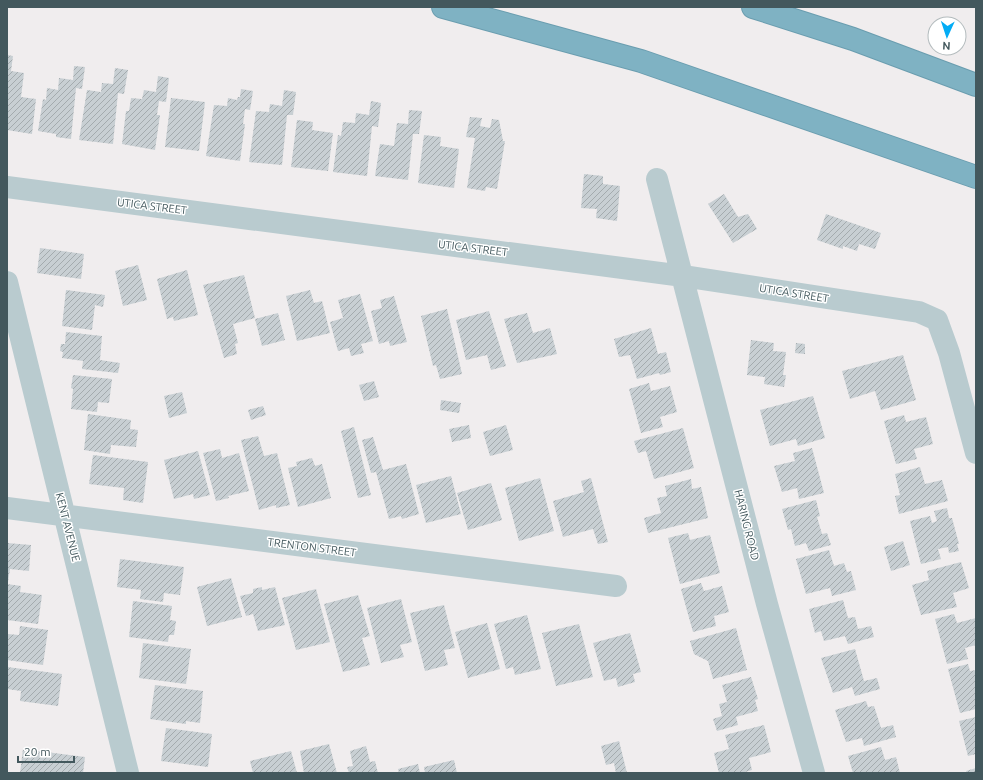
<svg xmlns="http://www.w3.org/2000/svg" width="983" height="780" viewBox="0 0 983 780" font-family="Ubuntu,sans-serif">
	<defs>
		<pattern id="building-hatch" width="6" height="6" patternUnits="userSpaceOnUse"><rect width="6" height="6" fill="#c8cfd3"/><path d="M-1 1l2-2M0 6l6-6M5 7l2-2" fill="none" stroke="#a4abae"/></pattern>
	</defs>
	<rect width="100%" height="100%" fill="#f0edee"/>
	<path fill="url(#building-hatch)" d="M7,55L13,56L11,71L24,73L21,97L36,99L32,134L7,130Z
		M74,66L85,67L82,89L76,88L71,139L56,137V134L38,131L43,99L46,100L47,88L58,90L59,78L73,80Z
		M115,68L128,70L124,94L118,93L113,144L79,140L87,90L101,92L102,83L113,84Z
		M158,76L169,78L166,102L159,101L157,115H160L155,150L122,144L126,111H129L131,98L142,99L144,90L156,92Z
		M241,89L253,91L250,110L245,109L243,124H245L240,161L206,156L214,105L227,106L228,98L237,100L238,97H240Z
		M284,90L296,92L293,115H287L282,165L249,162L256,111L269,112L270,104L282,106Z
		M171,98L205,102L199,151L165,147Z
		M371,101L381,103L378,127L372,126L367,176L333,172L338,135L341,136L343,122L355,123L356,113L369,115Z
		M409,110L422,111L419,134H413L408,180L375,176L380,144L394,146L397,123L408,124Z
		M470,117L482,118L480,126L490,128L492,119L499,120L503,141H505L497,189L486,187L485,191L467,188L475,138L466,137Z
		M297,120L313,122L312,130L333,133L328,171L291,167Z
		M424,135L441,137L440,146L459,149L454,188L418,183Z
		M584,174L603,176V184L620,186L617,221L596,218L597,209L581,208Z
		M724,194L738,217L748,214L757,229L733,243L708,204Z
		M826,214L881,233L875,249L859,244L857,251L843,246V249L817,240Z
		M40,248L84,254L81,279L37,273Z
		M138,265L147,300L123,306L115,271Z
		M187,270L198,315L174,321L173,317L167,319L157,279Z
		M244,275L255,318L233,324L238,343L235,344L237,354L224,358L203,285Z
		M66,290L105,295L103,307L95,305L92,330L62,326Z
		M310,290L314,303L322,301L330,333L297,341L286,296Z
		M360,294L373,341L361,344L364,353L351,356L349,348L338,351L330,322L343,318L338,300Z
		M394,296L407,342L390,346L389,341L379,344L371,311L382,308L380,300Z
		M447,309L462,374L440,379L436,365L433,366L421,316Z
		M489,311L506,366L491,370L487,355L466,360L456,320Z
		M278,313L285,340L262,346L255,319Z
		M527,313L533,333L550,328L557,354L517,363L504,319Z
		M651,328L658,354L666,352L671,372L660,375L659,373L637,379L630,355L619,357L614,339Z
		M66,332L102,336L100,360L120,363L118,373L82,369L83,361L62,358L63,352L60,351L61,344H65Z
		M751,340L774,343L773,351L786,352L783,375H786L784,387L764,384L765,377L747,375Z
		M796,343L805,344V354L795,353Z
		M903,355L916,400L881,410L875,391L850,399L842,371Z
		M73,375L112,379L109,403L98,402L97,412L71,409L73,389L71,388Z
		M374,381L379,397L364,401L359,385Z
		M649,383L651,391L670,386L677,412L660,417L663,427L641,433L629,389Z
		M182,392L187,413L169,418L164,396Z
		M813,396L825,438L798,446L796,439L770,446L760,410Z
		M441,400L461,403L459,413L440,410Z
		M263,406L266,415L251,420L248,410Z
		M88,414L131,420L130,429L138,430L136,447L111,445L110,454L84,450Z
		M904,415L906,422L926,417L933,444L914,449L917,459L896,464L884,421Z
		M469,425L471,438L452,442L449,429Z
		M506,425L513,450L490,456L483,432Z
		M354,427L371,495L358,498L341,431Z
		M683,428L694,468L654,479L646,451L638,453L634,441Z
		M258,436L264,456L277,453L290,505L276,508V505L259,510L241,440Z
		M373,437L383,470L406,464L419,514L402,519L401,516L389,519L376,472L371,473L362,440Z
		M812,448L824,493L799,499L797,488L782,492L774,466L795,461L793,453Z
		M220,449L222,458L239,453L249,491L228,496L229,498L216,501L203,453Z
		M198,451L210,495L194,499L193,494L174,499L164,460Z
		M93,455L148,462L143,503L123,500L124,488L89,484Z
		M312,458L315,466L322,464L331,498L298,507L288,468L297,466L296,462Z
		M920,467L925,484L942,480L948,501L899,514L895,496L900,495L895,474Z
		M451,476L461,514L426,523L416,485Z
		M540,478L554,531L519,541L505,488Z
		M591,478L608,542L598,544L593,529L563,537L553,501L584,492L581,481Z
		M691,479L692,489L701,487L708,518L648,533L644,518L661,513L657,498L667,496L665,486Z
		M491,483L502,520L468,530L457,493Z
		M816,500L820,516L817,517L822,534L827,533L831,545L809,551L806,543L795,546L791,529L788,530L782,509Z
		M947,508L949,518H952L959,544H957L959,551L949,553L948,547L938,549L941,559L921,564L910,521L930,516L932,523L937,521L934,511Z
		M688,533L690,540L710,535L720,573L680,584L668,538Z
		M903,541L910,565L891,571L884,547Z
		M7,543L31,545L29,571L10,569L8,582Z
		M829,550L834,566L844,563L847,572L851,571L856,590L832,596L830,588L806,594L796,559Z
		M120,559L184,567L180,595L164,593L163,602L140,599L141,590L117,587Z
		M961,562L969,588L953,593L957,607L921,615L912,585L929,580L927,571Z
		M231,578L242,617L207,626L197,587Z
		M701,583L704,591L722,586L729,612L714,616L716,626L693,632L681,589Z
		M7,584L21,586L20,592L42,595L38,624L7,620Z
		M262,587V590L275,587L285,625L258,631L253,614L246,616L240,596L253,593V589Z
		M316,589L330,642L296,650L282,598Z
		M358,595L370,636L362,638L370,665L343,672L324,604Z
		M401,599L412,642L400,645L404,657L381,663L367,608Z
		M843,600L848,618L855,617L858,629L871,626L874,637L848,644L845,636L824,641L821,631L815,633L809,609Z
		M133,601L172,606L170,620L176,621L174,635H169L168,642L129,637Z
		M444,605L455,648L444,650L448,665L425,671L410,613Z
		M954,614L957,623L976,618V645L965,648L968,659L947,664L935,619Z
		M527,615L541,669L515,675L513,667L506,669L494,624Z
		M487,623L500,669L468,678L455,632Z
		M579,624L593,677L556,686L542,633Z
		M20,626L48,630L43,665L7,660L8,634L19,635Z
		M736,628L747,670L713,679L708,661L694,654L690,641Z
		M630,633L641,672L633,674L635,682L618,687L616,678L604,681L593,643Z
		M143,643L191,649L186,684L139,678Z
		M855,649L864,681L877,678L880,689L855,696L852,687L833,693L821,658Z
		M968,664L970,671L976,670V709L960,713L948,669Z
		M7,667L62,674L58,706L20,701L21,691L7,689Z
		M751,677L758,699L755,700L758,711L736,717L738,725L717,731L713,719L722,716L719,704L727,702L722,685Z
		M155,685L203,691L200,723L186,721V724L150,719Z
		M866,701L868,707L874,706L881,728L893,725L896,737L864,746L862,738L846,742L835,710Z
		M976,717V754L968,756L959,721Z
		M764,725L771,752L749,758L752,770L742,773H719L714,753L729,749L725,735Z
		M166,728L212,734L208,767L161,761Z
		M619,741L627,773H616L614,763L606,765L601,746Z
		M329,744L337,773H304L300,751Z
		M366,746L370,762L375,761L378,773H349L347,767L353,766L350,751Z
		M881,747L885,760L896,757L900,773H853L848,756Z
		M23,749L85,757L83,773H20Z
		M291,751L297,773H253L250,761Z
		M454,760L457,773H425L424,767Z
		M418,764L420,773H399L398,769Z
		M976,768V773H967L966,771Z"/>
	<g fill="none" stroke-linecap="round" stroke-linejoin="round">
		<g stroke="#6a9daf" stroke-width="24">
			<path id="highway" d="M443,7L641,61L976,177
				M753,7L853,39L976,85"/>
		</g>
		<path stroke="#b9cbcf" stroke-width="22" d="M657,179L767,604L814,773
			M7,187L683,276L919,312L937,320L949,353L976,453
			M7,282L128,773
			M7,508L616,586"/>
		<use href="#highway" stroke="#7fb2c3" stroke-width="22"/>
	</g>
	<g text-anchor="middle" stroke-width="3" stroke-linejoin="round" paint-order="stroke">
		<g font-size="11" fill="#43585d" stroke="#fff">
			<text transform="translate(152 206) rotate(7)" y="4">UTICA STREET</text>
			<text transform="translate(473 248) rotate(7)" y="4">UTICA STREET</text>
			<text transform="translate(794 293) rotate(9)" y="4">UTICA STREET</text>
			<text transform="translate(747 525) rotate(76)" y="4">HARING ROAD</text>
			<text transform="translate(68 527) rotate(76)" y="4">KENT AVENUE</text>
			<text transform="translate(312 547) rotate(7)" y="4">TRENTON STREET</text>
		</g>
	</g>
	<rect width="983" height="780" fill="none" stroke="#43585d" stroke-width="16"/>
	<g transform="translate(947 36) rotate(183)"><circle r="19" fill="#ffffff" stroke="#b4bcbe"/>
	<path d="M0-3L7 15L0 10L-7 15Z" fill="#03acf5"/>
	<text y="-6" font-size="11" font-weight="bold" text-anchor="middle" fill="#43585d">N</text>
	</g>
	<path d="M18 756v6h56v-6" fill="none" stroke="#43585d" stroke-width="2"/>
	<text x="24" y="756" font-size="12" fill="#43585d" stroke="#ffffff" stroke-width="3" paint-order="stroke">20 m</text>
</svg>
